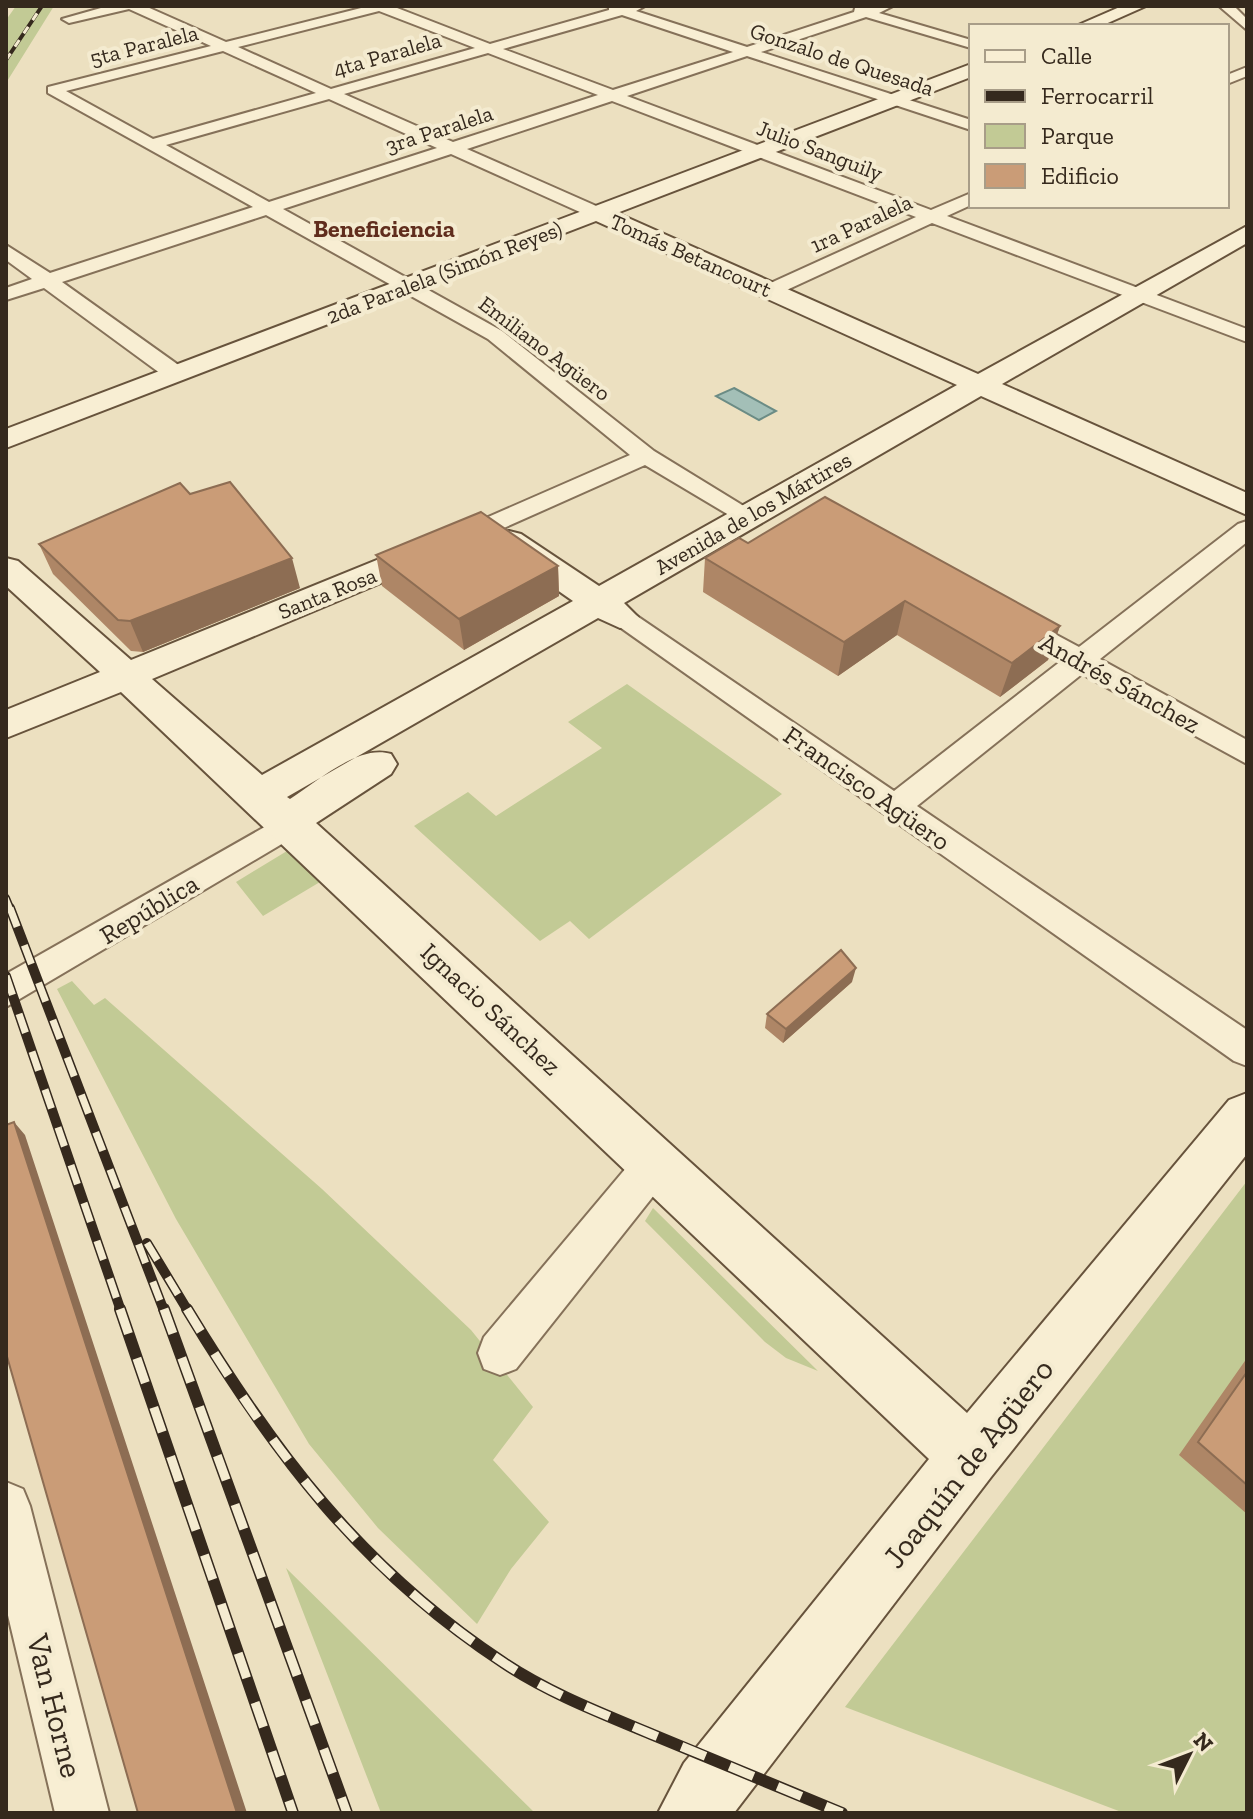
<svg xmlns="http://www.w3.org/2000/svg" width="1253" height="1819" viewBox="0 0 1253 1819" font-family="'Zilla Slab',serif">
	<rect width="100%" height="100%" fill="#ece0c0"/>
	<path fill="#c2ca95" d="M16,6H54L6,83V20Z
		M627,684L782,794L589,939L570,921L540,941L414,826L468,792L496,816L602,748L568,722Z
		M287,851L320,882L263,916L236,882Z
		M72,981L94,1005L105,998L322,1189L471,1330L533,1407L493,1460L549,1522L511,1569L477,1624L378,1528L309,1444L176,1219L57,989Z
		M1247,1181V1813H1124L845,1707Z
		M653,1208L818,1371L786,1358L765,1342L645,1221Z
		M286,1568L535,1813H381Z"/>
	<path fill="#a3bfb7" stroke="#6b8c85" stroke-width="2" d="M734,388L776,411L759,420L716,396Z"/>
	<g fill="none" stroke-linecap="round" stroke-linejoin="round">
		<g stroke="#857159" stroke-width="4">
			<path id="street" d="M108,6H145L226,42L369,6H392L490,44L609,10V6H645L636,11L747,47L854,12L855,8L893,6L879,13L971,40V48L866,17L761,52L971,120V130L747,56L627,96L931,210L971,193V205L947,216L1247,329V342L932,223L778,294H764L761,290L764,286L916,217L612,101L467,149L603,209V217H591L451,154L283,209L502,331L654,451L760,516L757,521H739L645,465L497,531H479L475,526L479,521L630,455L488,339L266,215L62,282L184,369L187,374L184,379H168L44,288L6,300V288L32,279L6,260V245L50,273L253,207L48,93V87L211,46L129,9L69,23L62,19ZM379,11L475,48L331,89L238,47ZM622,15L733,52L613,90L503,49ZM223,51L316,93L153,139L66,91ZM488,53L598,95L453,142L344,94ZM329,99L437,148L269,202L166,145Z
				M1219,6H1234L1247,19V30Z
				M1247,67V76L1227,84V75Z
				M1247,521V542L1100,659L1247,740V764L1082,674L917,806L1247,1030V1066L1234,1061L607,618L611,612H631L894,791L1061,661L1003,629L999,623L1003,617H1023L1079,647L1238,524Z
				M291,812L302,816L307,824L302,832L6,1007V974Z
				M656,1144L670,1149L676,1162L670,1175L516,1369L500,1375L484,1369L478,1353L484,1337L642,1149Z
				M6,1482L23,1489L30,1506L109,1813H55L6,1607Z"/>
		</g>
		<g stroke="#67533c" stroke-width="4">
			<path id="secondary" d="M1122,6H1146L1101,26H1076Z
				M971,64V77L617,213L978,374L1247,226V243L1002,384L1247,493V515L981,396L624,603L638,617L632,625L620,628L598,618L287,797L290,799C317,782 358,744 391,754L397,764L391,774L316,823L967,1413L1229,1100L1247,1093V1154L991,1477L734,1813H658L684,1763L929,1459L121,692L6,738V710L100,672L6,586V558L18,561L131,660L421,542L433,539L445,542L450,549L445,556L152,679L262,775L573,601L497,548L493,541L497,534L509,531L521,534L599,586L957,385L596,221L6,448V429Z"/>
		</g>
		<use href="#street" fill="#f8eed3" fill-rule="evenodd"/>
		<use href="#secondary" fill="#f8eed3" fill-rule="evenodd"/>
		<g stroke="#35291d" stroke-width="4">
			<path id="rail-far3" d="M6,60L42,6"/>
		</g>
		<g stroke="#35291d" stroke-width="8">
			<path id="rail-far2" d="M6,898L11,910"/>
		</g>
		<g stroke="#35291d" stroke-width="10">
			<path id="rail-far1" d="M10,908L164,1311
				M6,976L121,1311
				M147,1243L188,1311"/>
		</g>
		<g stroke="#35291d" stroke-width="12">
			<path id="rail" d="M120,1309L293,1813
				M164,1309L347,1813
				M187,1309C274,1453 361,1569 504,1663C549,1693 601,1713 651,1734C715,1760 778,1787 842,1813"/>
		</g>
		<use href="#rail-far3" stroke="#f4ebd0" stroke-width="3" stroke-dasharray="8" stroke-linecap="butt"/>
		<use href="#rail-far2" stroke="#f4ebd0" stroke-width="5" stroke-dasharray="16" stroke-linecap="butt"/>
		<use href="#rail-far1" stroke="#f4ebd0" stroke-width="7" stroke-dasharray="20" stroke-linecap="butt"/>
		<use href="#rail" stroke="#f4ebd0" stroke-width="9" stroke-dasharray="26" stroke-linecap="butt"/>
	</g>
	<path fill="#ae8666" d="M190,494L300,588L143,652L131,651L53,574L39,544Z
		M748,543L1060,626L1048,660L1000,697L897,635L838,676L703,592L705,558Z
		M376,555L558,566L559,596L464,650L382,586Z
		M852,982L783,1043L765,1028L767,1014Z
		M1247,1358V1514L1179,1455Z"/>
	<path fill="#8d6d53" d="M292,558L300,588L143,652L130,621Z
		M558,566L559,596L464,650L459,619Z
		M905,601L897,635L838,676L844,642Z
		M1060,626L1048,660L1000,697L1012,663Z
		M856,968L852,982L783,1043L786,1029Z
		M14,1122L25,1135L247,1813H237Z"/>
	<path fill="#ca9c77" stroke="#8d6d53" stroke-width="2" d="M230,482L292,558L130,621L118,620L39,544L180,483L190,494Z
		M825,497L1060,626L1012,663L905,601L844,642L705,558L739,538L748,543Z
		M481,512L558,566L459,619L376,555Z
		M841,950L856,968L786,1029L767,1014Z
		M14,1122L237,1813H138L6,1353V1125Z
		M1247,1372V1485L1198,1442Z"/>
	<g text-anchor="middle" stroke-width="8" stroke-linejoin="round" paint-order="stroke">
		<g font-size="22" fill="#35291d" stroke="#f4ebd0">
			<text transform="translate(144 45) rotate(-14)" y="8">5ta Paralela</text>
			<text transform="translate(387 54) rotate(-16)" y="8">4ta Paralela</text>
			<text transform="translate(842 59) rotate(18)" y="8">Gonzalo de Quesada</text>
			<text transform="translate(439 129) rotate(-18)" y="8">3ra Paralela</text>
			<text transform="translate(820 150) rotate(21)" y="8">Julio Sanguily</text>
			<text transform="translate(861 223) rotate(-25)" y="8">1ra Paralela</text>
			<text transform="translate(691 255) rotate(24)" y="8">Tomás Betancourt</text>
			<text transform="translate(444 272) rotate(-21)" y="8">2da Paralela (Simón Reyes)</text>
			<text transform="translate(545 348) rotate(37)" y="8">Emiliano Agüero</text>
			<text transform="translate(753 513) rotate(-30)" y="8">Avenida de los Mártires</text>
			<text transform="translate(327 593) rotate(-22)" y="8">Santa Rosa</text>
		</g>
		<g font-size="24" font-weight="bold" fill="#602d1d" stroke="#f4ebd0">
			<text x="384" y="237">Beneficiencia</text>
		</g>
		<g font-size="26" fill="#35291d" stroke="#f4ebd0">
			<text transform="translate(1120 683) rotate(29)" y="9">Andrés Sánchez</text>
			<text transform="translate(867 788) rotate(35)" y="9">Francisco Agüero</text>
			<text transform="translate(149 909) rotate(-31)" y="9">República</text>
			<text transform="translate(491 1009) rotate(43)" y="9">Ignacio Sánchez</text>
		</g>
		<g font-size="32" fill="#35291d" stroke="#f4ebd0">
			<text transform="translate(968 1463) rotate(-52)" y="11">Joaquín de Agüero</text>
			<text transform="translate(55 1706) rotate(76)" y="11">Van Horne</text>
		</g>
	</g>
	<rect width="1253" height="1819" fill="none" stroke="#35291d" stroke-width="16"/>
	<rect x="969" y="24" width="260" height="184" fill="#f4ebd0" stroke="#a89d88" stroke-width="2"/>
	<rect x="985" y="50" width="40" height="12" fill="#f8eed3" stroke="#a89d88" stroke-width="2"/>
	<text x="1041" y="64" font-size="24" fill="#35291d">Calle</text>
	<rect x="985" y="90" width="40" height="12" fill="#35291d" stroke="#a89d88" stroke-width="2"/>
	<text x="1041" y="104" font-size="24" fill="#35291d">Ferrocarril</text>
	<rect x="985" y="124" width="40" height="24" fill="#c2ca95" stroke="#a89d88" stroke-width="2"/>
	<text x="1041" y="144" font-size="24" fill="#35291d">Parque</text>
	<rect x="985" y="164" width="40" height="24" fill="#ca9c77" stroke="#a89d88" stroke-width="2"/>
	<text x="1041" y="184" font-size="24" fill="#35291d">Edificio</text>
	<g transform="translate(1189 1755) rotate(48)" stroke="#f4ebd0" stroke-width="6" paint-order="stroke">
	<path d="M0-6L14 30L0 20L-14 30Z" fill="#35291d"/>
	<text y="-12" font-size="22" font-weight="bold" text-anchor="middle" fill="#35291d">N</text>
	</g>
</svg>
